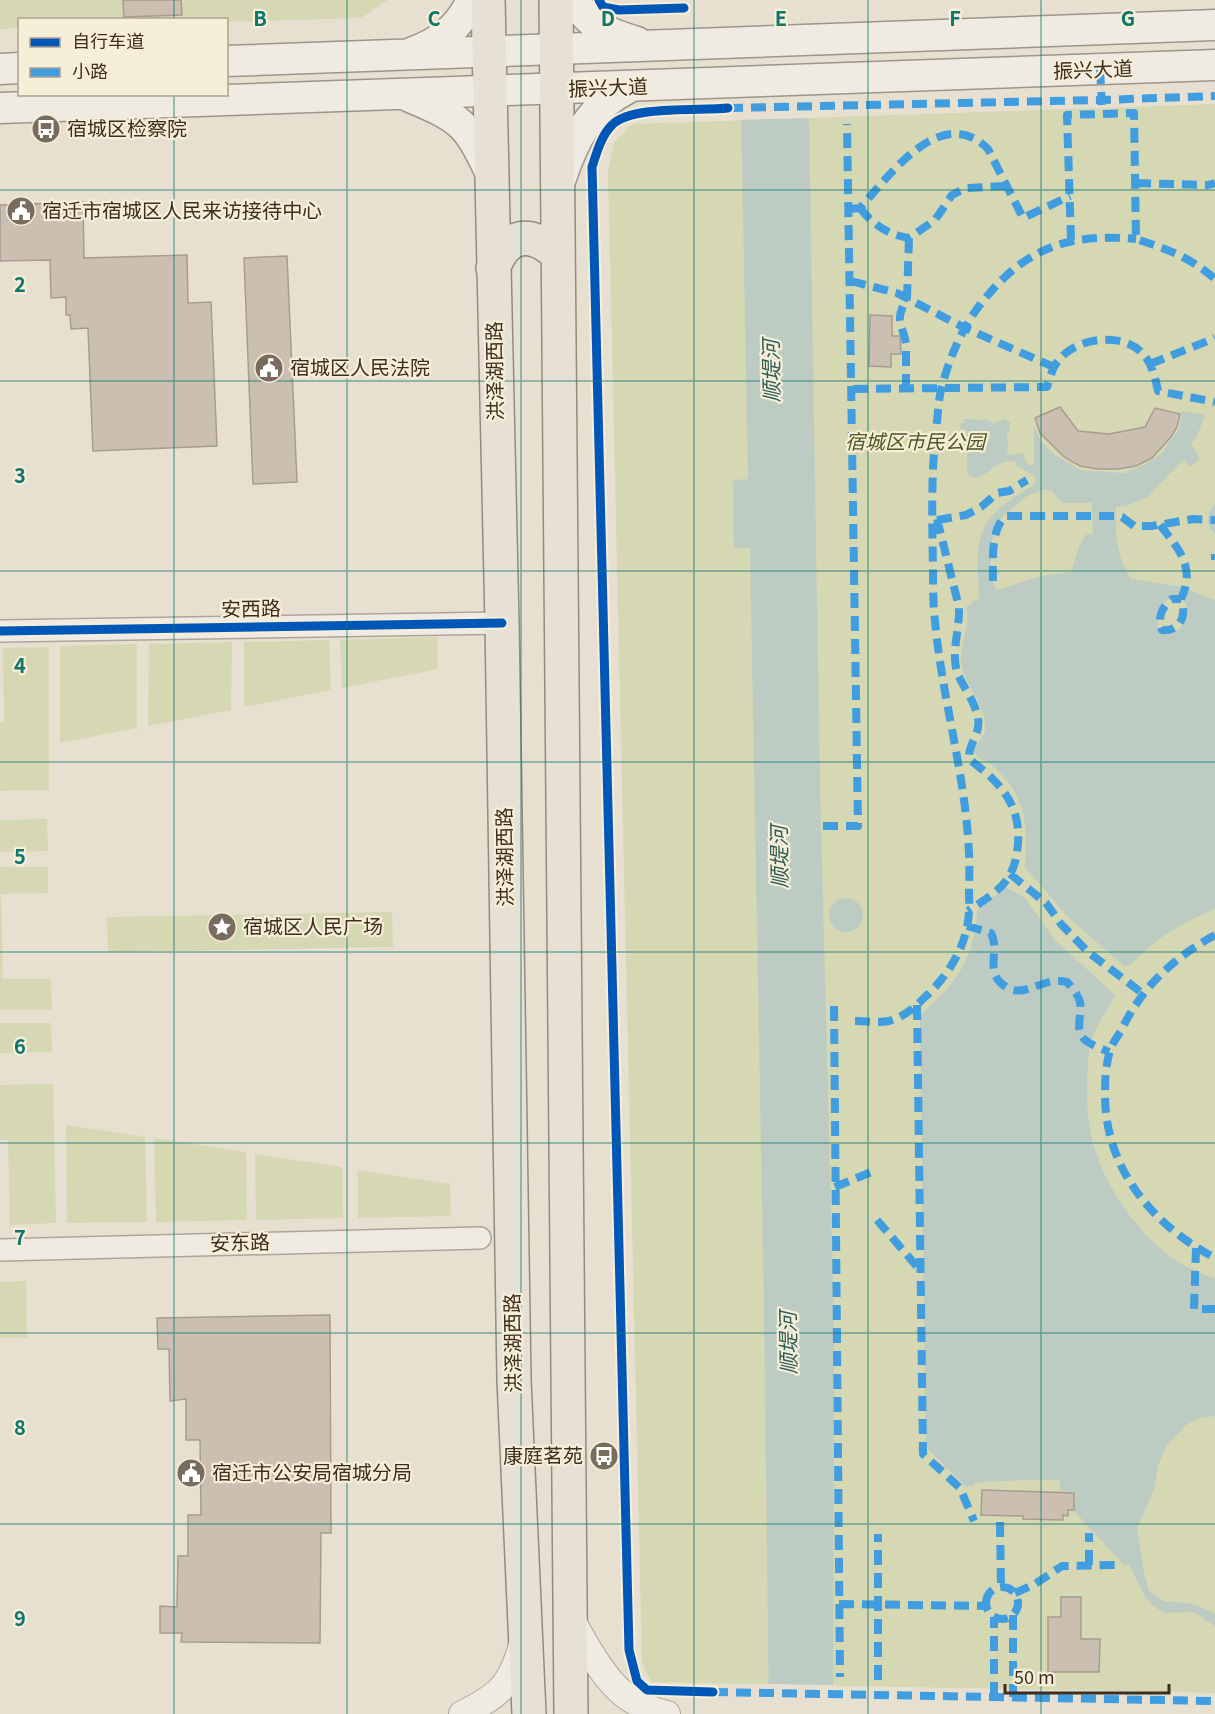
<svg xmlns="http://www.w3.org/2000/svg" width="1215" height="1714" viewBox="0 0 1215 1714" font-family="Georgia,'Noto Sans SC',serif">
	<rect width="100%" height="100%" fill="#e7e0d1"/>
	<path fill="#d6d7b3" d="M0,0H388L361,18L227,22L226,20H20L19,28L0,29Z
		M1215,104V1693L651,1682L642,1663L608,171L614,143L632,124Z
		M437,637L438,669L342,688L340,640Z
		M329,640L331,690L244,707V642Z
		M232,642L231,710L148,726L149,644Z
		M137,644V728L60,743V646Z
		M49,647V790L0,791V723L4,722L3,648Z
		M47,819L48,851L0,852V820Z
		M0,867H48V893L1,894L3,979H51L52,1010H0Z
		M392,912L393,947L108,952L107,917Z
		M0,1023H51L52,1052L0,1053Z
		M53,1084L56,1223L10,1225L8,1140H0V1085Z
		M66,1125L145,1137L147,1222L67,1223Z
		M154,1138L246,1152L247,1220L156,1222Z
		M255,1154L342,1167L343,1218L256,1220Z
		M358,1170L450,1184L451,1216L358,1218Z
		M26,1281L27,1338H0V1282Z"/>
	<path fill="#bcccc2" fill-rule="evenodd" d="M739,0H807L820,786L834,1326L833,1714H769L764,1309L750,548H734L733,480L748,479Z
		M1182,411L1205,415L1197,436L1191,444L1200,459L1190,467L1183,460L1146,498L1126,506L1116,507C1115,533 1116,556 1131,579L1181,587L1215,600V909C1183,922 1152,940 1130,966H1124L1070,919L1025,867C1027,824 1028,800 995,768C988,761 977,760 973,750C977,745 984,736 985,730C987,707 968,689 962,668C957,647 972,627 966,607L979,598C976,529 975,521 1035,484V476L1016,465L1015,461C990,459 986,484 969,476L967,471V430L960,428L961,423H964V419L988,420L992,423L1006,419L1008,422H1010V431H1007V438H1009L1007,455L1024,453L1025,461L1029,465H1034V427L1041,441L1055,455L1080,470L1124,473L1144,465L1161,454L1179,429ZM1046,489L1052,491L1062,503H1092L1093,534H1087L1080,544L1071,572L1042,576L997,590L990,576L992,540L998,521L1027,496ZM1178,596L1183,597C1193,614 1181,641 1159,631C1154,616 1161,598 1178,596Z
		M1215,504V534C1205,525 1206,514 1215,504Z
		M1005,887L1024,897L1054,939L1115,995C1106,1012 1091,1032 1089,1053C1086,1077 1086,1112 1091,1135C1104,1193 1155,1263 1215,1278V1416L1199,1418L1186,1425L1166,1446L1158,1466L1154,1490L1137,1528L1144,1572L1149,1591L1164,1602C1183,1601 1198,1604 1215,1614V1626L1194,1612L1164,1613L1152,1605L1146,1598L1129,1565H1124L1074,1511L1075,1492L1060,1491V1480C1031,1479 1003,1481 975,1483L974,1486H965L926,1447L920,1015C955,985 975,959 977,911Z
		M829 915a17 17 0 1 1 34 0a17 17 0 1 1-34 0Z"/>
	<path fill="#e7e0d1" d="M736,0H810V118L738,120Z
		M766,1684L836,1685V1714H766Z"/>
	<path fill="#cbbfb2" stroke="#a89c90" stroke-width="1.5" d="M123,0H181L182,15L124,17Z
		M83,202L84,258L187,255L188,303L211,302L217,446L93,451L88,328L71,329L70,315H66V297L51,298L50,260L0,261V205Z
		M287,256L297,482L253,484L244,258Z
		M870,315L892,316V336H900L901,354H891V367L869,366Z
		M1060,407L1078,431L1109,434L1145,427L1155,408L1180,414L1177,427L1171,437L1152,458L1136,466L1118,469H1098L1080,466L1064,457L1040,433L1035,418Z
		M330,1315L331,1533H321L320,1643L181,1642L182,1633H160V1606L177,1607L178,1556H188V1515H201L200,1440H186V1399L170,1401L169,1349H158L157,1318Z
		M982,1490L1074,1493V1510H1068V1516L1063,1515V1520L1023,1519V1516L981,1515Z
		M1061,1597H1081V1639H1100L1099,1672H1048V1617H1061Z"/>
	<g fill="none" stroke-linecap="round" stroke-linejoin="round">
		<g stroke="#ada599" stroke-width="24">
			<path id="minor" d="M0,631L502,623
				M0,1250L480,1238"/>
		</g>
		<g stroke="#ada599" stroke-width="28">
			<path id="tertiary" d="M571,1618C584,1643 607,1686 632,1700C643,1707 654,1711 667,1714
				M462,1714C499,1696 511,1685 522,1645"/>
		</g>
		<g stroke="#9c958a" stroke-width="33">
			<path id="secondary" d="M573,0C593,28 605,32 637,42
				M411,53C441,42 458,29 472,0
				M226,61L1215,25
				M0,69L20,68
				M410,97C462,119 467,123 491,174
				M0,108L1215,65
				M560,181C573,141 590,106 630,87"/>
		</g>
		<g stroke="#928b80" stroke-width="36">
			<path id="primary" d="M488,0L502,623L514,1380L529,1714
				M556,0L571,1714
				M493,268C496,262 499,255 503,250C520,229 543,240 558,255"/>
		</g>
		<use href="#minor" stroke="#efebe3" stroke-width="21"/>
		<use href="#tertiary" stroke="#efebe3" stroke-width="26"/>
		<use href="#secondary" stroke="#efebe3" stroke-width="30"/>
		<use href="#primary" stroke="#e6e1d4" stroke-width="33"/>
		<path stroke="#3f9de0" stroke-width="8" stroke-dasharray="15 8" stroke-linecap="butt" d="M1100,69L1102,105
			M728,108L1102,100L1215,96
			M1136,183L1208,185L1215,183
			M860,208C873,225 889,235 909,238L935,220L952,195L966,188L1007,186
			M850,209L860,208C889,176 941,102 988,149L1023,218L1070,196
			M1071,240L1067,115L1134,113L1136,239C1167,249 1190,257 1215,279
			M851,281L897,293L965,328L1054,367
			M1150,364L1215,338
			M853,389L1047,387C1050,378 1052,368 1058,361C1074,338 1122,331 1142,353C1152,363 1155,377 1158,391L1215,402
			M906,389V343C902,323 894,321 907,298L909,238
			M937,519L959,607C960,628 951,652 957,672C963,688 976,702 978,719C981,734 968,743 969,759C998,781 1021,803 1018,843C1017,856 1015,867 1008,878C999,892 981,902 968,911
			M937,520L966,515L981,507L997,493L1009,491L1027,480
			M1160,525C1179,549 1196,568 1181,599C1187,614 1181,632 1162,630C1157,619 1162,606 1172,599H1181
			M1215,554V560
			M993,581C993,564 990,526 1007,516H1118L1122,517L1134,526H1152L1193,519L1215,520
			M823,826H858L847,124
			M1010,874L1046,903L1061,924L1088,952L1142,993
			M967,926L991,933C1001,952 982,974 1008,988C1026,998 1043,976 1067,982C1072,988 1078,994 1080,1002C1083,1016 1072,1032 1088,1042C1094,1046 1102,1049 1109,1052
			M1215,935C1173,958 1141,988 1121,1031C1117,1037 1112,1044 1110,1051C1106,1063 1105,1079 1105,1092C1104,1167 1151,1224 1215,1258
			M917,1005L923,1454L960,1488L974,1521
			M834,1006L840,1677
			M855,1021C865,1021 879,1023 889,1021C904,1017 915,1007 925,997C945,979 962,953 967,927C970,914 969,900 969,888C973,797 943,710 935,621C933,603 933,585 933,567C932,521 931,475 936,430C938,416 938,400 942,386C951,353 965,321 988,295C1029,246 1073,233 1136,239
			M835,1187L876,1170
			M877,1220L920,1270
			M1196,1248L1194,1309H1215
			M1000,1522L1001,1587
			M1089,1565V1533
			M986 1603a16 16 0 1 1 32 0a16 16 0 1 1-32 0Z
			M1015,1593L1035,1584L1062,1566L1120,1565
			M839,1604L987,1606
			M1013,1615V1697
			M878,1680V1534
			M713,1692L1215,1701
			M994,1697V1617"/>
		<g stroke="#f7eed8" stroke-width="13">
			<path id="cycleway" d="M599,0L603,7L619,10L684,8
				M0,631L502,623
				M713,1692L647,1690L637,1681L629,1650L592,167C597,152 601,136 612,125C631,105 700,111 728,108"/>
		</g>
		<use href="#cycleway" stroke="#0057b8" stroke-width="9"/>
	</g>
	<path fill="none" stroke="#0f766e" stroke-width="1.5" stroke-opacity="0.55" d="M174,0V20M347,0V1714M521,0V1714M694,0V1714M868,0V1714M1041,0V1714M174,94V1714M0,190H1215M0,381H1215M0,571H1215M0,762H1215M0,952H1215M0,1143H1215M0,1333H1215M0,1524H1215"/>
	<defs>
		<g id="bus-disc" transform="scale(1.5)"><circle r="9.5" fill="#786c5e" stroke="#f7eed8"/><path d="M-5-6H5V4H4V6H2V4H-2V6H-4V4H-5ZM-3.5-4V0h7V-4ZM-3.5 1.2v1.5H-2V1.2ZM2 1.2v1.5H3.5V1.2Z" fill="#fff"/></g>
		<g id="civic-disc" transform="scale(1.5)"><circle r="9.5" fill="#786c5e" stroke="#f7eed8"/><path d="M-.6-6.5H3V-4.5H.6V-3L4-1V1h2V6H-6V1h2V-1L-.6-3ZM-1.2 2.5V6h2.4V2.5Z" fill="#fff"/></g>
		<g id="sight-disc" transform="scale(1.5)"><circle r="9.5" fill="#786c5e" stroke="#f7eed8"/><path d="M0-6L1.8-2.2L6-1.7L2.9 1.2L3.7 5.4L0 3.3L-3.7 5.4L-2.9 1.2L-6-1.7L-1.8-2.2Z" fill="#fff"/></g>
	</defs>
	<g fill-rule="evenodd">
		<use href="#bus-disc" x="46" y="129"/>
		<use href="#civic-disc" x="21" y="211"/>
		<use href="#civic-disc" x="269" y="368"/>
		<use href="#sight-disc" x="222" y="927"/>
		<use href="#bus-disc" x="604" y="1456"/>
		<use href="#civic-disc" x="191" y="1473"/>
	</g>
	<g text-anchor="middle" stroke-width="4.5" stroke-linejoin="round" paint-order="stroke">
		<g font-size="20" fill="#3d2e20" stroke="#f7eed8">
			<text transform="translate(1093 70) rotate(-2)" y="7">振兴大道</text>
			<text transform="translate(608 88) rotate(-2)" y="7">振兴大道</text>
			<text transform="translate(495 371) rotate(-91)" y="7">洪泽湖西路</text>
			<text transform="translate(251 609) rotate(-1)" y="7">安西路</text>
			<text transform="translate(505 857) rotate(-91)" y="7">洪泽湖西路</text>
			<text transform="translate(240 1243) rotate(-2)" y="7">安东路</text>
			<text transform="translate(513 1343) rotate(-91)" y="7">洪泽湖西路</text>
		</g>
		<g font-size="20" fill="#3d2e20" stroke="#f7eed8" text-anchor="start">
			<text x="67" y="136">宿城区检察院</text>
			<text x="42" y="218">宿迁市宿城区人民来访接待中心</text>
			<text x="290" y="375">宿城区人民法院</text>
			<text x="243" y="934">宿城区人民广场</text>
			<text x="583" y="1463" text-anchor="end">康庭茗苑</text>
			<text x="212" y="1480">宿迁市公安局宿城分局</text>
		</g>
		<g font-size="20" font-style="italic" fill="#4d5a26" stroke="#f7eed8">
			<text x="915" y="449">宿城区市民公园</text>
		</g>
		<g font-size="21" font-style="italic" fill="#2f5d5a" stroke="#f7eed8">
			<text transform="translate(772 371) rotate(-91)" y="7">顺堤河</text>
			<text transform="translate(780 857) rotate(-91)" y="7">顺堤河</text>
			<text transform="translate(789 1343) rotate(-91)" y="7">顺堤河</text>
		</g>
	</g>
	<g font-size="20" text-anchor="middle" font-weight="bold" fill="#0f766e" stroke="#f7eed8" stroke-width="4.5" stroke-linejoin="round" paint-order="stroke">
		<text x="260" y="26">B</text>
		<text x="434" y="26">C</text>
		<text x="608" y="26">D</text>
		<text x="781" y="26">E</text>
		<text x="955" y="26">F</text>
		<text x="1128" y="26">G</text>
		<text x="20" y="292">2</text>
		<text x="20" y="483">3</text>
		<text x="20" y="673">4</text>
		<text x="20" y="864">5</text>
		<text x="20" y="1054">6</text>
		<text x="20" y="1245">7</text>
		<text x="20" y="1435">8</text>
		<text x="20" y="1626">9</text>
	</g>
	<rect x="18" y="18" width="210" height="78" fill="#f7eed8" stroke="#ada18e" stroke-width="1.5"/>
	<rect x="30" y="38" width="30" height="9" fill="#0057b8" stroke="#ada18e" stroke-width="1.5"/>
	<text x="72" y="48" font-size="18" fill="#3d2e20">自行车道</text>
	<rect x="30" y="68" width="30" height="9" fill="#3f9de0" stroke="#ada18e" stroke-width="1.5"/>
	<text x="72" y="78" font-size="18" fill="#3d2e20">小路</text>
	<path d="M1005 1684v9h164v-9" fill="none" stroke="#3d2e20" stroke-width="3"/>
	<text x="1014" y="1684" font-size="18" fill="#3d2e20" stroke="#f7eed8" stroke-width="4.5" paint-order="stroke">50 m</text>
</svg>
